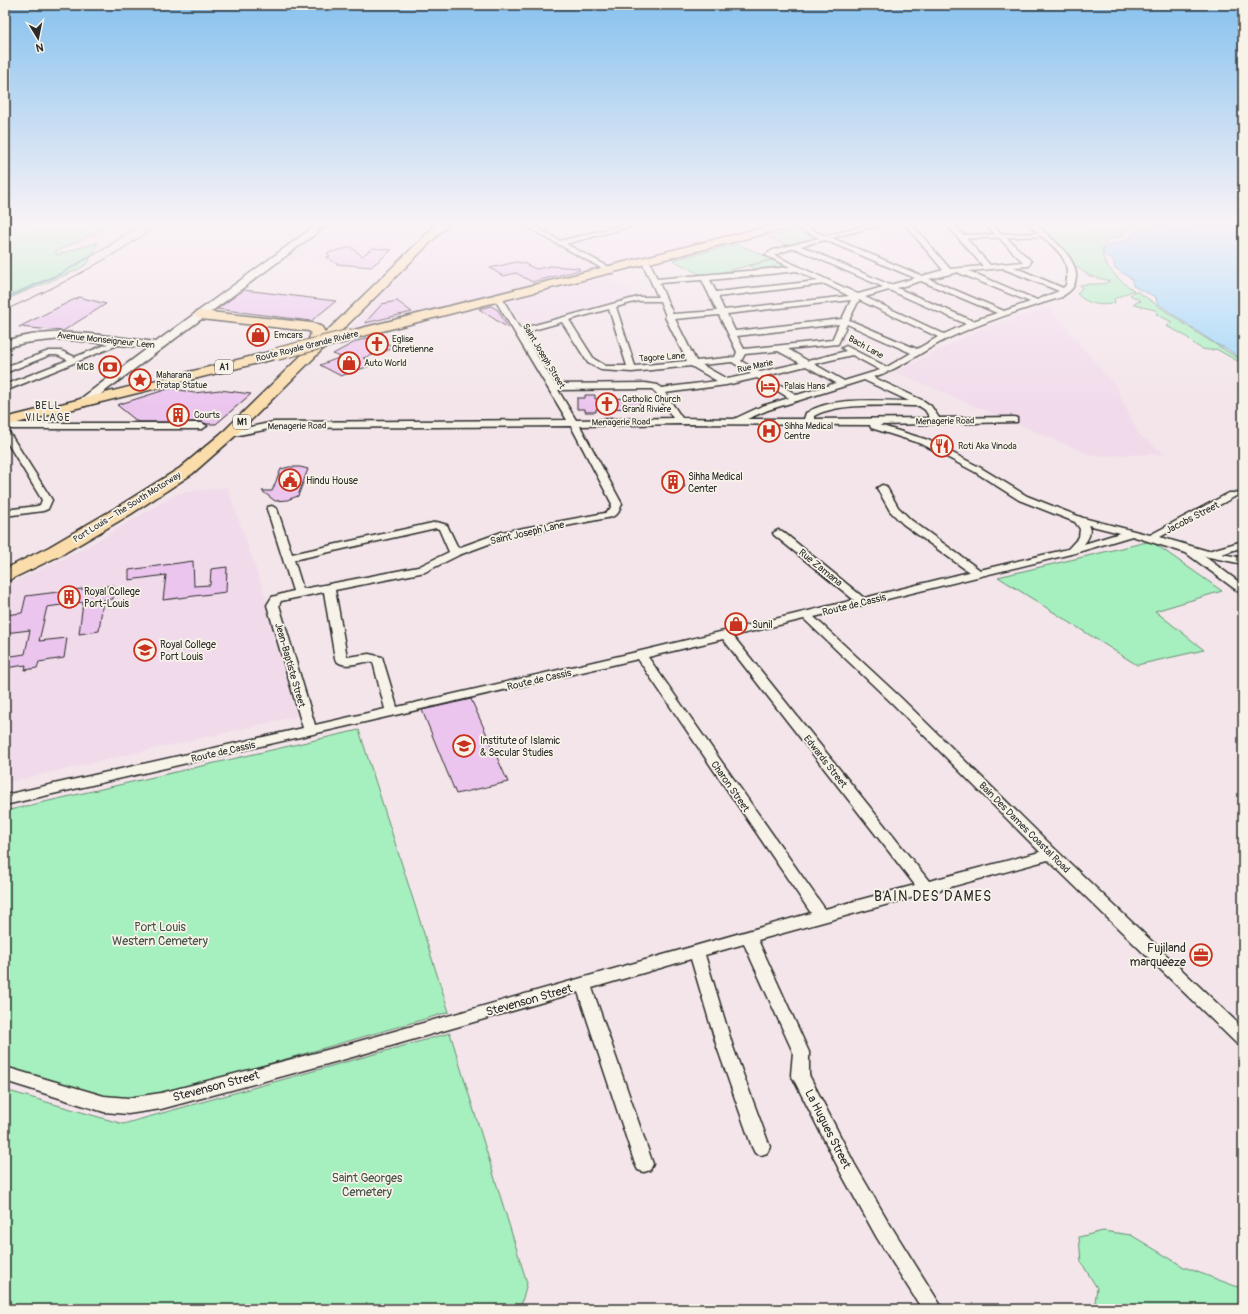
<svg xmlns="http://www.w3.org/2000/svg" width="1248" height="1314" viewBox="0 0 1248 1314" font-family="Pangolin,sans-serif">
	<rect width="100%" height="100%" fill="#f3e5ea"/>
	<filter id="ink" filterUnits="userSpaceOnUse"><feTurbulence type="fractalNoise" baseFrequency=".025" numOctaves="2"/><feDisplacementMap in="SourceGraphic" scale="8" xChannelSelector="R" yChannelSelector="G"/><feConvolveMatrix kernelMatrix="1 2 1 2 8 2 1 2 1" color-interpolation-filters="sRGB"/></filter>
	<g filter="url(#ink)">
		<path fill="#f1dbeb" d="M244,223H322L314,230Z
			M333,223H423L371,267L285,259Z
			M452,223H791L347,332Z
			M911,232L935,259L890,262L871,254L883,251L877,242L891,233Z
			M605,275L627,287L634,300L524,329L506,300Z
			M1049,308L1117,388L1139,435L1166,454L1093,456L895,372L983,328Z
			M227,487L307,714L5,783V586L83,549L178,493Z"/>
		<path fill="#a6efbe" stroke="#688d74" d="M5,223H117L55,252L57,255L98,242L88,263L77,270L5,300Z
			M1032,223H1148L1123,232L1122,236L1110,238L1103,247C1103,250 1102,254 1103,257C1105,267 1125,286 1134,290L1114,299L1115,303C1101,307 1087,304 1077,294L1082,288L1080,285C1088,283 1103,286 1110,281L1090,276L1072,264Z
			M800,229L821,238L789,246L768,237Z
			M738,244L772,259L705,277L673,260Z
			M773,260L784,266L782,267L784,268L759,271L749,266Z
			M1133,292H1138L1202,336L1243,361V364L1216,349C1205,352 1198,348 1190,340C1185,335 1175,330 1168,327L1167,325L1172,322L1156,314L1157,312L1155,310L1134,305V303L1141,301L1130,295Z
			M1151,541L1222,591L1155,611L1204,650L1137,665L998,577Z
			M359,730L449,1012L123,1106L5,1068V811Z
			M450,1033L527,1283L520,1309H5V1090L123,1124Z
			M1103,1231L1131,1235L1184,1267L1243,1289V1309H1094L1097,1288L1081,1262L1079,1237Z"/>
		<path fill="#99d6fa" stroke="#6d92a7" d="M1157,223H1243V360L1226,348L1216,344L1157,303L1156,297L1133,286L1132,279L1115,268L1113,260L1103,254V250L1107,246L1128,239L1137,232Z"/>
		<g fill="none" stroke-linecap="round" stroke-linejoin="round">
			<path stroke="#6d92a7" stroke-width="2" d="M5,298L62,273L107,247L140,223"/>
		</g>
		<path fill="#ebc5ee" stroke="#2b2b2b" d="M351,247L362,256L373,248L392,250L371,267L337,264L326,257L330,256L327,253Z
			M516,262L523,263L536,269L551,266L579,268L580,270L532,282L516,273L503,276L490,268Z
			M244,290L336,301L311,321L217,309Z
			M79,297L106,304L63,331L19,327Z
			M397,301L412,312L365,323L382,304Z
			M491,306L498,310L508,328L479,309Z
			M375,336L395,348L363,358L375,364L341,376L320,365L341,357L333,354L357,341Z
			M171,388L194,393L220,390L251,394L216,424H207L202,422H138L117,405Z
			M585,395H595V399L639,398L640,408L596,409V412H585V409H577V398H585Z
			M289,467H300L308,469L298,496L287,500L275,501L262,491H272L281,469Z
			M680,475L685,487L666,489L662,477Z
			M193,561L194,586L210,585L211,569L227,567L226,592L163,600L166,575L129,580V570Z
			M114,585L113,599L103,600L99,631L79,634L83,602L47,607L39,641L67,638L64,658L39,662L37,668L25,670L26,665L5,668V657L25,654L30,630L5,633V615L22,613L26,596Z
			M471,699L508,782L456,794L422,710Z"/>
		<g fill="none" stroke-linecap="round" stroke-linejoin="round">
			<g stroke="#2b2b2b" stroke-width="3">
				<path id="pedestrian" d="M1043,233L1046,235L1045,236L961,239L958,237L961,235Z"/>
			</g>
			<g stroke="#2b2b2b" stroke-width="3">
				<path id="minor" d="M520,223H529L560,241L631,223H644L566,244L613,269V273H610Z
					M790,223H797L826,236L874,223H886L832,238L922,276L943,270L904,223H911L950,269L983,266L945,223H952L990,265L1023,262L984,223H991L1031,261L1029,266L1014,267L1063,288L1066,285C1073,252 1047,245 1028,223H1035C1049,238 1087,262 1073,287C1071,291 1065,294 1062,297C1024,309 985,321 949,338C923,350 901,369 873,377L924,401L931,406L939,418L1014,417L1017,418V422L879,425L928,440L981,468L1027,496L1083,518L1150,535L1229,493H1237L1238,495L1160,537L1208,551L1243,541V547L1222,554L1243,558V564L1204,556L1243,585V593L1239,592L1186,553L1132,536L1075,553L814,617L900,697L1056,850L1243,1028V1046L1237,1044L1048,860L758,940L809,1052V1075L854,1163L891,1226L943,1309H922L877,1238L842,1175L794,1080L791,1075L793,1052L744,944L705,955L733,1047L770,1147L767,1153L761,1155L755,1153L752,1147L717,1047L691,959L592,988L653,1164L650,1170L644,1172L638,1170L635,1164L578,992L342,1060L161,1109L128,1114L104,1112L5,1081V1067L104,1096L128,1098L161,1093L342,1046L811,913L638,659L5,805V795L303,728L267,605L272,597L293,591L267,509L268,507L272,506L277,509L292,554L437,522L447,525L458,548L502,532L605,513L610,509L612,504L571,426L274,428L229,437L224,434L226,432L274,422L567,420L494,298L495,296H501L520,329L638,297H658L642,262L646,260L650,262L657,279L790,267L765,255L773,250L819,238L791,225ZM825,240L915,278L890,285L801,246ZM794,248L883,287L858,294L774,255ZM1004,268V269L1059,291L1037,300L969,271ZM797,271L818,281L716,292L710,280ZM959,272V273L1030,302L1004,311L929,279ZM702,280L717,311L673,314L659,283ZM921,281L997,313L973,321L897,288ZM825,284L849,296L724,310L718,297ZM889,290L966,324L944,334L865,297ZM851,300L842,319L735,331L727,314ZM859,300L938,337L917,349L849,320ZM638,301H660L666,316L665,317L687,361L635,366L616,307ZM609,309L627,366H606L594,359L569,320ZM719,315L737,352L735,357L696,361L675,319ZM562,322L588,363L601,370L632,372L691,366L717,381L661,388L658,385L645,383L555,384L523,333ZM839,324L832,340L744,349L737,336ZM847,324L911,353L887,367L846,346L842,348L846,351L808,361L788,349L838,344ZM778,351L800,363L760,372L741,361L745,354ZM852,355L880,370L844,381L814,364ZM732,362L751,374L727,379L702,365ZM806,366L836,383L797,395L766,376ZM757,378L789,398L762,406L734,419L682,418L665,393L726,385ZM864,380L909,401C877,401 833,396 806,413L804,419H747L768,410ZM645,389H652L656,393L673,418L576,420L558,390ZM919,406L925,410L930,418L814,419V416C838,402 890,406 919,406ZM679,424L870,425L871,428L922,444L975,472L1019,500L1075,522L1080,529L1079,537L1068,549L980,570L911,520L898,507L886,486L882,485L877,488L890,511L903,524L969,572L864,598L782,531L778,530L773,533L774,535L854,600L641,651L397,707L382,657L369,654L347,657L335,590L425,572L459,555L505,538L612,517L618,513L622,504L580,426ZM1088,525L1120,533L1084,544C1089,538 1092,532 1088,525ZM436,528L439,529L449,552L418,567L303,589L294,560ZM324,592L335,659C344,671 361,660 373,662L385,709L315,725L279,605L281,601ZM804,619L892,703L1040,852L929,881L733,636ZM723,639L915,885L825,909L648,657Z
					M118,340L125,342L5,391V385L68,360L57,355H50L5,373V367L49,351H61L75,357Z
					M5,423H202L207,426L202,429H7L52,500L48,509L43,511L5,516V510L37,506L40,505L42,500L5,439Z"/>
			</g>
			<g stroke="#2b2b2b" stroke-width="3">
				<path id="secondary" d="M319,223H330L85,406H77L75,403L148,348L61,339L24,343L5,348V341C55,325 106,336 156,342Z"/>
			</g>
			<g stroke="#2b2b2b" stroke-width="3">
				<path id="primary" d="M781,223H800L799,225L347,340L341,336L342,333Z
					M277,350L284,354L282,357L5,426V418Z"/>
			</g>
			<g stroke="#2b2b2b" stroke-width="3">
				<path id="trunk" d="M438,223H450L234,437L192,474L131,514L61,555L5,582V569L49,547L119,506L180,468L224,431L312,345L308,342L311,333L309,331L201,319L194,315L196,312L201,311L312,323L322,327L325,333Z"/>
			</g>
			<use href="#pedestrian" fill="#f7f3e8" fill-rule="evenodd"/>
			<use href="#minor" fill="#f7f3e8" fill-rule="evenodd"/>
			<use href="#secondary" fill="#f7f3e8" fill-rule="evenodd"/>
			<use href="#primary" fill="#fbddab" fill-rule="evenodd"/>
			<use href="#trunk" fill="#fbddab" fill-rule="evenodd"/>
			<path stroke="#2b2b2b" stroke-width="1" d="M5,310C60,286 112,258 161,223"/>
			<g stroke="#2b2b2b" stroke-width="14" stroke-linecap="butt">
				<path id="primary-bridge" d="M277,354L347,336"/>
			</g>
			<use href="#primary-bridge" stroke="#fbddab" stroke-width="12"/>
		</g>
	</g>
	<linearGradient id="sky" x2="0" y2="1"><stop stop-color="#88c2ef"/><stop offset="0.55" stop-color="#faf3f6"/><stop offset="1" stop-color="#faf3f6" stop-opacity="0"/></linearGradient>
	<rect width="1248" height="407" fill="url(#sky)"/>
	<defs>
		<g id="shop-ring" transform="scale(1.15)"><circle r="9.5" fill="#f7f3e8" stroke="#c8321e" stroke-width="1.5"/><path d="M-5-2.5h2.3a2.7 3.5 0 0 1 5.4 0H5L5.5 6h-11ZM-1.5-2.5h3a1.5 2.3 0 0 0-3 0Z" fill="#c8321e"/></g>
		<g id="church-ring" transform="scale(1.15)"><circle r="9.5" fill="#f7f3e8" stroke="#c8321e" stroke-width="1.5"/><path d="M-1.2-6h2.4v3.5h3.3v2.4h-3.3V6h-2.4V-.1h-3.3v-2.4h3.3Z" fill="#c8321e"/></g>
		<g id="bank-ring" transform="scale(1.15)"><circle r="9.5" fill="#f7f3e8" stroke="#c8321e" stroke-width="1.5"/><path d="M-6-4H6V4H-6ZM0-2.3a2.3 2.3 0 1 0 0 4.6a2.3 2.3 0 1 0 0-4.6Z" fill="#c8321e"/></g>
		<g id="sight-ring" transform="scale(1.15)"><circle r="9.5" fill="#f7f3e8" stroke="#c8321e" stroke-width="1.5"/><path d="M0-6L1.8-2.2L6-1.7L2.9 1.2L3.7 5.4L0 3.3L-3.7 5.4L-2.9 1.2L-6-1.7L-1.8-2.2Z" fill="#c8321e"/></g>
		<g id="hotel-ring" transform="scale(1.15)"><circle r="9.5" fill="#f7f3e8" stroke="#c8321e" stroke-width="1.5"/><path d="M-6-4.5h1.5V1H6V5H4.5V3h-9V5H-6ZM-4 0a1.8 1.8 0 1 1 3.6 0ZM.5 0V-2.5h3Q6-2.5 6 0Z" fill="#c8321e"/></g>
		<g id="building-ring" transform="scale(1.15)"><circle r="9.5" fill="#f7f3e8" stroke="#c8321e" stroke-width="1.5"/><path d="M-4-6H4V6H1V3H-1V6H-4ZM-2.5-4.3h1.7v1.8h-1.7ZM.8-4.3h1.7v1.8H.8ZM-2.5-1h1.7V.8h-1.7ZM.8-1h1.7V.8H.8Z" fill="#c8321e"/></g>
		<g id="hospital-ring" transform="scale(1.15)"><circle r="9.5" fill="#f7f3e8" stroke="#c8321e" stroke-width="1.5"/><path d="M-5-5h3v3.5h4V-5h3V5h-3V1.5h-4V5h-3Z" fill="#c8321e"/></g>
		<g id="restaurant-ring" transform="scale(1.15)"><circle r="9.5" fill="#f7f3e8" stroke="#c8321e" stroke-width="1.5"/><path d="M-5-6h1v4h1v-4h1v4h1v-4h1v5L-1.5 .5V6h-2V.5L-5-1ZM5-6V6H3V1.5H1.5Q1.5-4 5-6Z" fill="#c8321e"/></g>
		<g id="civic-ring" transform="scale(1.15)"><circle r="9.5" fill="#f7f3e8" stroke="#c8321e" stroke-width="1.5"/><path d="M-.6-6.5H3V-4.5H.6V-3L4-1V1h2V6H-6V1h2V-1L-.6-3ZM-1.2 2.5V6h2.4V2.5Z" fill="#c8321e"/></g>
		<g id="school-ring" transform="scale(1.15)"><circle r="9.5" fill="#f7f3e8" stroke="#c8321e" stroke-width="1.5"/><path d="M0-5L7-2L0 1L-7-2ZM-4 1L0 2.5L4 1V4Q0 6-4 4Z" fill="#c8321e"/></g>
		<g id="office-ring" transform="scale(1.15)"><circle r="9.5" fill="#f7f3e8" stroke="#c8321e" stroke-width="1.5"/><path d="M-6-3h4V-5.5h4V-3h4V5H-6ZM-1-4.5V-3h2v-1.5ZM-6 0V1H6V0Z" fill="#c8321e"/></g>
	</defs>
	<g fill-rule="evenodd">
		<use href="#shop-ring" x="258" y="335"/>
		<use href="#church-ring" x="377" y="344"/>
		<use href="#shop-ring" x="349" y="363"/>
		<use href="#bank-ring" x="110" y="367"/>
		<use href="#sight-ring" x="140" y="380"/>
		<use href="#hotel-ring" x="768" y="386"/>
		<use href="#church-ring" x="607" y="404"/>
		<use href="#building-ring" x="178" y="415"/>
		<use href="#hospital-ring" x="769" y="431"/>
		<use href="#restaurant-ring" x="942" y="446"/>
		<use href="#civic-ring" x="290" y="480"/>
		<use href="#building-ring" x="673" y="482"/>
		<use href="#building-ring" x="69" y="597"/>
		<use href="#shop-ring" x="736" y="624"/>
		<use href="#school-ring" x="145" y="650"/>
		<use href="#school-ring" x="464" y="746"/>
		<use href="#office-ring" x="1201" y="955"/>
	</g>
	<g text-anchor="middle" stroke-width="3.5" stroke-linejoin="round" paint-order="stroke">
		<g font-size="9" fill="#2b2b2b" stroke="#f7f3e8" text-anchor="start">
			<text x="274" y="338">Emcars</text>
			<text x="392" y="342">Eglise<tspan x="392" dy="10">Chretienne</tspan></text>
			<text x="364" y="366">Auto World</text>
			<text x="94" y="370" text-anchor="end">MCB</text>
			<text x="156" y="378">Maharana<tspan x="156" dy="10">Pratap Statue</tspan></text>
			<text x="784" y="389">Palais Hans</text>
			<text x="622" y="402">Catholic Church<tspan x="622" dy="10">Grand Riviere</tspan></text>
			<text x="194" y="418">Courts</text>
			<text x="784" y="429">Sihha Medical<tspan x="784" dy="10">Centre</tspan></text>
			<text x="958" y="449">Roti Aka Vinoda</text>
		</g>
		<g font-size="9" fill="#2b2b2b" stroke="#f7f3e8">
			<text transform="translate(106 340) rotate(6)" y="3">Avenue Monseigneur Leen</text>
			<text transform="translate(307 346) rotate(-14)" y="3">Route Royale Grande Rivière</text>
			<text transform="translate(866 347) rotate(29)" y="3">Bach Lane</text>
			<text transform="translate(544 356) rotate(59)" y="3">Saint Joseph Street</text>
			<text transform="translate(662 357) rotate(-4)" y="3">Tagore Lane</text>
			<text transform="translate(755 366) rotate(-12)" y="3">Rue Marie</text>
			<text transform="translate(945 421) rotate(-1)" y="3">Menagerie Road</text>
			<text transform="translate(621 422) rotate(-1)" y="3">Menagerie Road</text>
			<text transform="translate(297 426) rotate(-1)" y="3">Menagerie Road</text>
			<text transform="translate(127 507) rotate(-32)" y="3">Port Louis – The South Motorway</text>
		</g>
		<g fill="#f7f3e8" stroke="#686764" stroke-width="1">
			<rect x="215" y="360" width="18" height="14" rx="3"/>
			<rect x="233" y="415" width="18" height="14" rx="3"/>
		</g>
		<g font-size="9" font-weight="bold" fill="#2b2b2b">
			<text x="224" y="370">A1</text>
			<text x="242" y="425">M1</text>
		</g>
		<g font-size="10" letter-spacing="1" fill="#2b2b2b" stroke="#f7f3e8">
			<text x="48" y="409">BELL<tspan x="48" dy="12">VILLAGE</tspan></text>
		</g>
		<g font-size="10" fill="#2b2b2b" stroke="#f7f3e8" text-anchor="start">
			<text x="688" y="480">Sihha Medical<tspan x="688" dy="12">Center</tspan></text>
			<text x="306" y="484">Hindu House</text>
			<text x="84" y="595">Royal College<tspan x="84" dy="12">Port-Louis</tspan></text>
			<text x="752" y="628">Sunil</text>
			<text x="160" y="648">Royal College<tspan x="160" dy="12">Port Louis</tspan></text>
			<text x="480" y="744">Institute of Islamic<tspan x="480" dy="12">&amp; Secular Studies</tspan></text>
		</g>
		<g font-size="10" fill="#2b2b2b" stroke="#f7f3e8">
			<text transform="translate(1192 517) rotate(-27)" y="4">Jacobs Street</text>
			<text transform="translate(527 532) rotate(-13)" y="4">Saint Joseph Lane</text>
			<text transform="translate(821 567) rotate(39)" y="4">Rue Zamana</text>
			<text transform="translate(854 604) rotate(-14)" y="4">Route de Cassis</text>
			<text transform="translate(291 665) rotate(74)" y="4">Jean-Baptiste Street</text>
			<text transform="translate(539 679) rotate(-13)" y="4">Route de Cassis</text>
			<text transform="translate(223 751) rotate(-13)" y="4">Route de Cassis</text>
			<text transform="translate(826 761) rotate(52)" y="4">Edwards Street</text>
			<text transform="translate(731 786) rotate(55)" y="4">Charon Street</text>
			<text transform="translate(1025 827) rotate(45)" y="4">Bain Des Dames Coastal Road</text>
		</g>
		<g font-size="12" fill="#445248" stroke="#f7f3e8">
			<text x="160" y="931">Port Louis<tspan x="160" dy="14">Western Cemetery</tspan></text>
			<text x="367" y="1182">Saint Georges<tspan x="367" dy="14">Cemetery</tspan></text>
		</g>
		<g font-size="12" fill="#2b2b2b" stroke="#f7f3e8" text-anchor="end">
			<text x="1186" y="952">Fujiland<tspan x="1186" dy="14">marqueeze</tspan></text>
		</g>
		<g font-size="12" fill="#2b2b2b" stroke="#f7f3e8">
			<text transform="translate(529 1000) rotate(-16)" y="4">Stevenson Street</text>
			<text transform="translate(216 1086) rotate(-15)" y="4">Stevenson Street</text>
			<text transform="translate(828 1129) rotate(63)" y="4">La Hugues Street</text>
		</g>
		<g font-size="14" letter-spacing="1" fill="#2b2b2b" stroke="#f7f3e8">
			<text x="933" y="901">BAIN DES DAMES</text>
		</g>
	</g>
	<rect width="1248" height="1314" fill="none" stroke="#f7f3e8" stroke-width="20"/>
	<rect x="10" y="10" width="1228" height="1294" fill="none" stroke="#2b2b2b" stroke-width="1.5" filter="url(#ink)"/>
	<g transform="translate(38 38) rotate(170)" stroke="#f7f3e8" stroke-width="3" paint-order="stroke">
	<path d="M0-3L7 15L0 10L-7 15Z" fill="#2b2b2b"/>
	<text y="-6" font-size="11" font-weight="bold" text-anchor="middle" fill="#2b2b2b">N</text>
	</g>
</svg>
